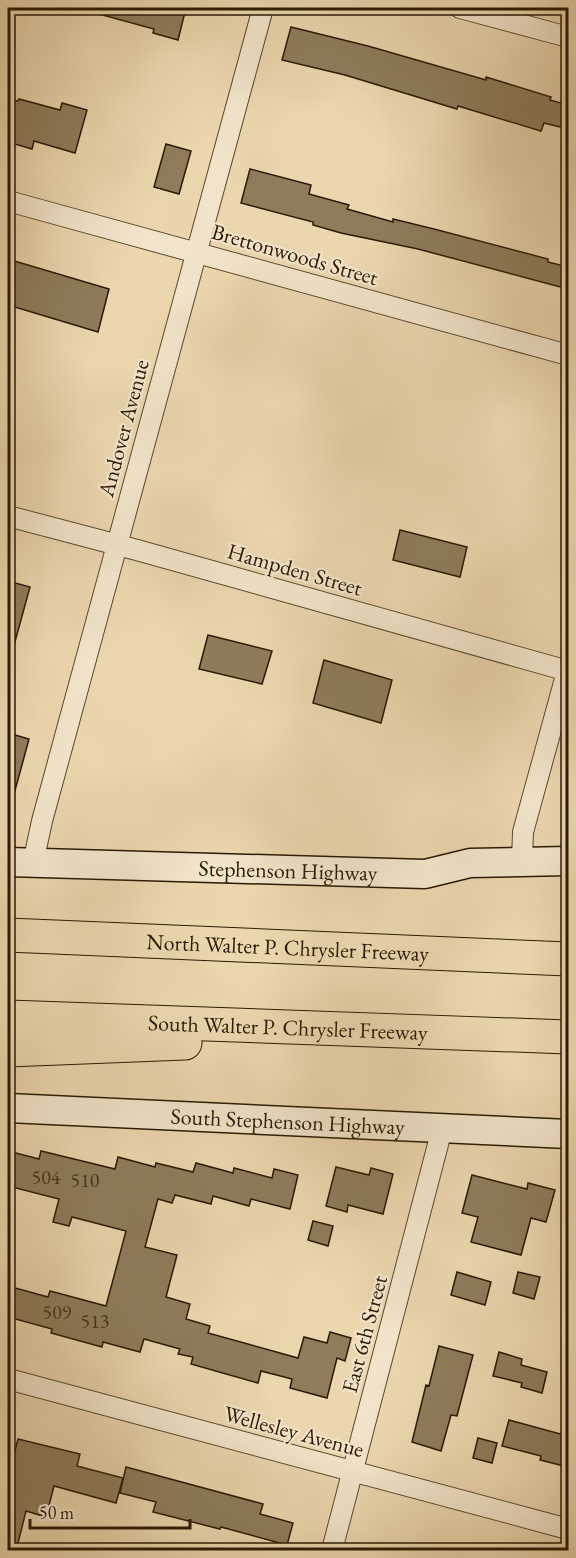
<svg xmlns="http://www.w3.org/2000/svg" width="576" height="1558" viewBox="0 0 576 1558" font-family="'EB Garamond',serif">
	<rect width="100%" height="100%" fill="#ebd6ae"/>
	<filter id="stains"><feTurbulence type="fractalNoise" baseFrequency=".00333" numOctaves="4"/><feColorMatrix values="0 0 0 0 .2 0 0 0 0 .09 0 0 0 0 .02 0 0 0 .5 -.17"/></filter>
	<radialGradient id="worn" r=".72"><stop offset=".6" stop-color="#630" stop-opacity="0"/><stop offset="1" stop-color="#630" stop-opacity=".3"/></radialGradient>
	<path fill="#8e7c5b" stroke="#2a1a02" stroke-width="1.5" d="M95,8H186L178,40L153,33L154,29L95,13Z
		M291,27L368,46L486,80V77L551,97L550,100L568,105V129L544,123L541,131L458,106L457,109L345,75L282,60Z
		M8,99L18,101L19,99L60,110L62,103L87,110L75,153L34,141L32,149L8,142Z
		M166,144L191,151L179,194L154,187Z
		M250,169L311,185L309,194L349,205L347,209L393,222V219L434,229L548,259V262L568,267V289L418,249L341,233L313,225V222L241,203Z
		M11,260L109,289L98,332L8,305V274Z
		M400,530L467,547L460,577L393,560Z
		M8,581L30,587L13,649H8Z
		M208,635L272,651L262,684L199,669Z
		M324,660L392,680L381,723L313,703Z
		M8,733L29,739L13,798L8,797Z
		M8,1151L39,1159L41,1151L115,1169L118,1157L155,1167L156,1163L193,1172L196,1163L233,1173L234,1168L272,1178L274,1169L298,1175L290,1209L251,1199L249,1206L213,1196L211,1204L175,1195L172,1203L158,1199L145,1247L177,1255L166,1297L190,1304L186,1319L210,1326L208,1333L298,1358L304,1337L327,1343L330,1332L351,1338L345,1361L337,1358L327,1398L290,1388L292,1379L261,1371L258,1383L191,1364L193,1357L178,1354L180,1349L144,1339L140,1352L103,1342L102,1347L51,1333L52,1329L8,1317V1286L48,1297L50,1291L106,1306L126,1231L72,1217L69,1226L53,1222L59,1199L8,1186Z
		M336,1167L369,1175L371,1168L393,1174L383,1214L348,1205L347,1212L326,1206Z
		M472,1175L527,1189L528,1183L555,1190L546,1222L531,1218L521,1255L471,1242L478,1217L462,1213Z
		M313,1221L333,1226L328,1246L308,1240Z
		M457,1272L491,1282L485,1305L451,1295Z
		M518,1272L540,1277L534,1299L513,1293Z
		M439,1346L473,1355L457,1416L451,1415L441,1451L412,1442L426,1385L429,1386Z
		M499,1352L522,1359L521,1365L547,1372L542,1393L521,1387L522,1383L493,1376Z
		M509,1420L568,1436V1467L540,1460L541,1456L502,1446Z
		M478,1438L497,1443L492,1463L473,1458Z
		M18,1439L80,1454L77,1466L123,1478L116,1503L54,1486L46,1517L26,1511L16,1551H8V1478Z
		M126,1467L263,1504L260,1514L293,1523L287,1545L221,1527L220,1529L153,1512L156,1502L120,1493Z"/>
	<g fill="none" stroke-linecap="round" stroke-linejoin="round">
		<g stroke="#5a492d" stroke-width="22">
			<path id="street" d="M460,8L568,37
				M8,201L568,355
				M8,516L137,550L568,671
				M522,861L523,832L568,668
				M33,863L42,821L263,8
				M8,1379L568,1529
				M332,1550L442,1129"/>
		</g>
		<g stroke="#2a1a02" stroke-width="31">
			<g id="secondary">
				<path id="s1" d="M8,862L425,874L470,863L568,861"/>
				<path id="s2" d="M8,1108L568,1134"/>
			</g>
		</g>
		<g stroke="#2a1a02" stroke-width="35">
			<g id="highway">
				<path id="s3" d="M8,935L568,959"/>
				<path id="s4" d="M8,1017L568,1037"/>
				<path d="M8,1050L185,1043"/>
			</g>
		</g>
		<use href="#street" stroke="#f2e4ca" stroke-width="20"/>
		<use href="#secondary" stroke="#f2e4ca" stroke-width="28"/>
		<use href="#highway" stroke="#ebd6ae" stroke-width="33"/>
	</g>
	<g text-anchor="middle" stroke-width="4.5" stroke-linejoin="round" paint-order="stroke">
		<g font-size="20" fill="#433218">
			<text x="46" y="1184">504</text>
			<text x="85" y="1187">510</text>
			<text x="57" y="1319">509</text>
			<text x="95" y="1328">513</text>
		</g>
		<g font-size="22" fill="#2a1a02" stroke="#f2e4ca">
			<text transform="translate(295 254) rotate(16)" y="8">Brettonwoods Street</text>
			<text transform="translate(123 428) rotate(-75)" y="8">Andover Avenue</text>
			<text transform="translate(295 569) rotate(16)" y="8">Hampden Street</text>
			<text dy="8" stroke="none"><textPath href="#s1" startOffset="280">Stephenson Highway</textPath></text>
			<text dy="8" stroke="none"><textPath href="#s3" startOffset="280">North Walter P. Chrysler Freeway</textPath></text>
			<text dy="8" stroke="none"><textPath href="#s4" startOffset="280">South Walter P. Chrysler Freeway</textPath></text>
			<text dy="8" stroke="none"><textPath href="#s2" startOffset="280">South Stephenson Highway</textPath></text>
			<text transform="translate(364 1334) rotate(-75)" y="8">East 6th Street</text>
			<text transform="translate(294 1431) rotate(15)" y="8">Wellesley Avenue</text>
		</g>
	</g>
	<rect width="576" height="1558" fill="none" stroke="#ebd6ae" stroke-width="30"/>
	<rect x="9" y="9" width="558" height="1540" fill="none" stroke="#2a1a02" stroke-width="3"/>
	<rect x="15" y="15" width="546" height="1528" fill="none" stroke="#2a1a02" stroke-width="1.5"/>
	<path d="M30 1519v9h160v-9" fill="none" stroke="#2a1a02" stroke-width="3"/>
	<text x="39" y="1519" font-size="18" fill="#2a1a02" stroke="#f2e4ca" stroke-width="4.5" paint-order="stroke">50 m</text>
	<rect width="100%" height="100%" filter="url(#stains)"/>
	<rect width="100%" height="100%" fill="url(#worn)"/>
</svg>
